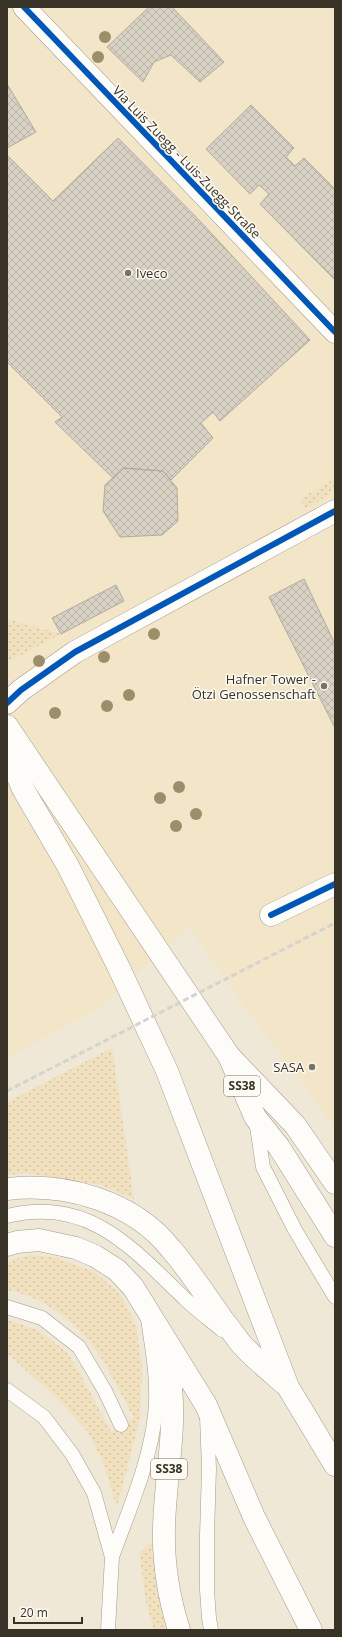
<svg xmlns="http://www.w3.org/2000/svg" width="342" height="1637" viewBox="0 0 342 1637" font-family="'Open Sans',sans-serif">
	<defs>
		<pattern id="grass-dots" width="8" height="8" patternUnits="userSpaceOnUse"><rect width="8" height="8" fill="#f1e1be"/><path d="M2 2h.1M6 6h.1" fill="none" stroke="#cfc2a3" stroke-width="1.8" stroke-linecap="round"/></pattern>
		<pattern id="building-cross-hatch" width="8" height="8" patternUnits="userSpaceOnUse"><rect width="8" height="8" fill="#d8d2c4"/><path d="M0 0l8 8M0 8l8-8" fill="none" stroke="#bab5a8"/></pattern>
	</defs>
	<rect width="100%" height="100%" fill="#f0e8d6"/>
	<path fill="#f3e6c8" d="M7,7H335V1128L244,1006L189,927L96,1010L7,1058Z"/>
	<path fill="url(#grass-dots)" d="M335,478V492L305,509L301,499Z
		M7,619L61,634L10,661L7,656Z
		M112,1048L134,1199L100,1185L27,1173L7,1175V1102Z
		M29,1255L54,1257L95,1272L118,1292L128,1308L137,1330L142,1369L140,1419L117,1507L102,1460L88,1432L58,1399L7,1353V1320L35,1329L54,1342L68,1354L77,1368L111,1432L134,1418C122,1396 111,1373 98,1353C78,1323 43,1296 7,1290V1261Z
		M152,1542L168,1630H154L146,1601L139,1553Z"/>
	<path fill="url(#building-cross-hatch)" stroke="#b1ab9d" d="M149,7H172L224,62L200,82L171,55L154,62L143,82L107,47Z
		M7,84L36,132L7,148Z
		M251,105L294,148L286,157L295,166L304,158L335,189V280L260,204L269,194L259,185L250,194L206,149Z
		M118,138L200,221L310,340L220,421L213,412L201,423L213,438L171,480L163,471L123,468L113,478L55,422L62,417L7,362V155L53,201Z
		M123,468L163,471L177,488L178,521L162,535L120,537L103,511L105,485Z
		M304,579L335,644V728L269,597Z
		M116,585L124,601L61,634L52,618Z"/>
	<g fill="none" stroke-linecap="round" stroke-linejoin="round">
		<g stroke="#a19b8d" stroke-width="15">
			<path id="lane" d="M256,1120L263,1167L295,1230L335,1297
				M7,1216C89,1196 132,1248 185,1299C197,1310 210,1320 222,1330
				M7,1307L42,1318L79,1347L105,1391L121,1425
				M7,1390L44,1417L72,1454L94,1493L112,1557L108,1630
				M207,1417L209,1469L207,1535V1590L209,1618L211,1630
				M112,1557C128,1512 150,1463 155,1415C159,1383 152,1349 148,1318"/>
		</g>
		<g stroke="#a19b8d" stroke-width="23">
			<path id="street" d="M24,7L335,332
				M7,703L21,690L75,652L335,511
				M271,915L335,884"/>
		</g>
		<g stroke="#a19b8d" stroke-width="23">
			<path id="primary" d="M7,726L229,1056L295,1125L335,1183"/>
		</g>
		<g stroke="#a19b8d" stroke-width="23">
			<path id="highway" d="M7,752L23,789L68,866L119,968L167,1071L288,1387L335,1465
				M229,1056L255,1117L279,1147L335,1236
				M7,1189C65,1182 133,1201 171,1249C190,1271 206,1296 223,1320C230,1328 236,1338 243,1346C256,1360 272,1373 286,1385
				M7,1245L17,1242L39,1240L76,1248L95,1256L117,1270L133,1287L206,1405L254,1517L311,1630
				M159,1345C163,1356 169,1368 170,1379C177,1429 165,1478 164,1528C163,1562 169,1598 179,1630"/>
		</g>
		<path stroke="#e3e0da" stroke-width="2.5" stroke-dasharray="1 3" stroke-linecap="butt" d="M90,669L107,688L229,897L281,870L289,883"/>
		<use href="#lane" stroke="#fdfcf9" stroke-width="14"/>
		<use href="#street" stroke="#fdfcf9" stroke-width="22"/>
		<use href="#primary" stroke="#fdfcf9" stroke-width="22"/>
		<use href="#highway" stroke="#fdfcf9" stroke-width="22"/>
		<path stroke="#d6d3ce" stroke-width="3" stroke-dasharray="6 3" stroke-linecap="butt" d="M7,1091L335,923"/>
		<g stroke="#fdfaf4" stroke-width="8">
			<path id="cycleway" d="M24,7L335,332
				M7,703L21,690L75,652L335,511
				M271,915L335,884"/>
		</g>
		<use href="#cycleway" stroke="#0057b8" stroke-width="6"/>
	</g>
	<g fill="#9c8e6b">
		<circle cx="105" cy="37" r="6"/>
		<circle cx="98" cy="57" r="6"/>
		<circle cx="154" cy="634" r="6"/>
		<circle cx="104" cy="657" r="6"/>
		<circle cx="39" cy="661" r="6"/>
		<circle cx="129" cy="695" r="6"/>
		<circle cx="107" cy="706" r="6"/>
		<circle cx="55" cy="713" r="6"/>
		<circle cx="179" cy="787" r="6"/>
		<circle cx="160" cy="798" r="6"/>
		<circle cx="196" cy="814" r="6"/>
		<circle cx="176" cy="826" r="6"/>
	</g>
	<g fill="#787264" stroke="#fdfaf4" stroke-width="1.5">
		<circle cx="128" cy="273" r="4"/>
		<circle cx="324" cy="686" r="4"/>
		<circle cx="312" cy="1067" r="4"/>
	</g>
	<g text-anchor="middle" stroke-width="3" stroke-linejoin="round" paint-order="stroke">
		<g fill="#fdfaf4" stroke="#736f64" stroke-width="1">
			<rect x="224" y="1076" width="36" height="20" rx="3"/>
			<rect x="151" y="1459" width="36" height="20" rx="3"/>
		</g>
		<g font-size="12" font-weight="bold" fill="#383326">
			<text x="242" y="1090">SS38</text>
			<text x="169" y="1473">SS38</text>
		</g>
		<g font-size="13" fill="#383326" stroke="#fdfaf4">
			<text transform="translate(187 162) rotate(46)" y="5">Via Luis Zuegg - Luis-Zuegg-Straße</text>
		</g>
		<g font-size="13" fill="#383326" stroke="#fdfaf4" text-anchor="end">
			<text x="136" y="278" text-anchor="start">Iveco</text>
			<text x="316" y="684">Hafner Tower -<tspan x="316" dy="15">Ötzi Genossenschaft</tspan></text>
			<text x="304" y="1072">SASA</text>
		</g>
	</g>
	<rect width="342" height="1637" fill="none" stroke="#383326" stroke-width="16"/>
	<path d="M14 1617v6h68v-6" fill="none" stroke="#383326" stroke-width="2"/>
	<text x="20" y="1617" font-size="12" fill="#383326" stroke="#fdfaf4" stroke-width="3" paint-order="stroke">20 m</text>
</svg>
